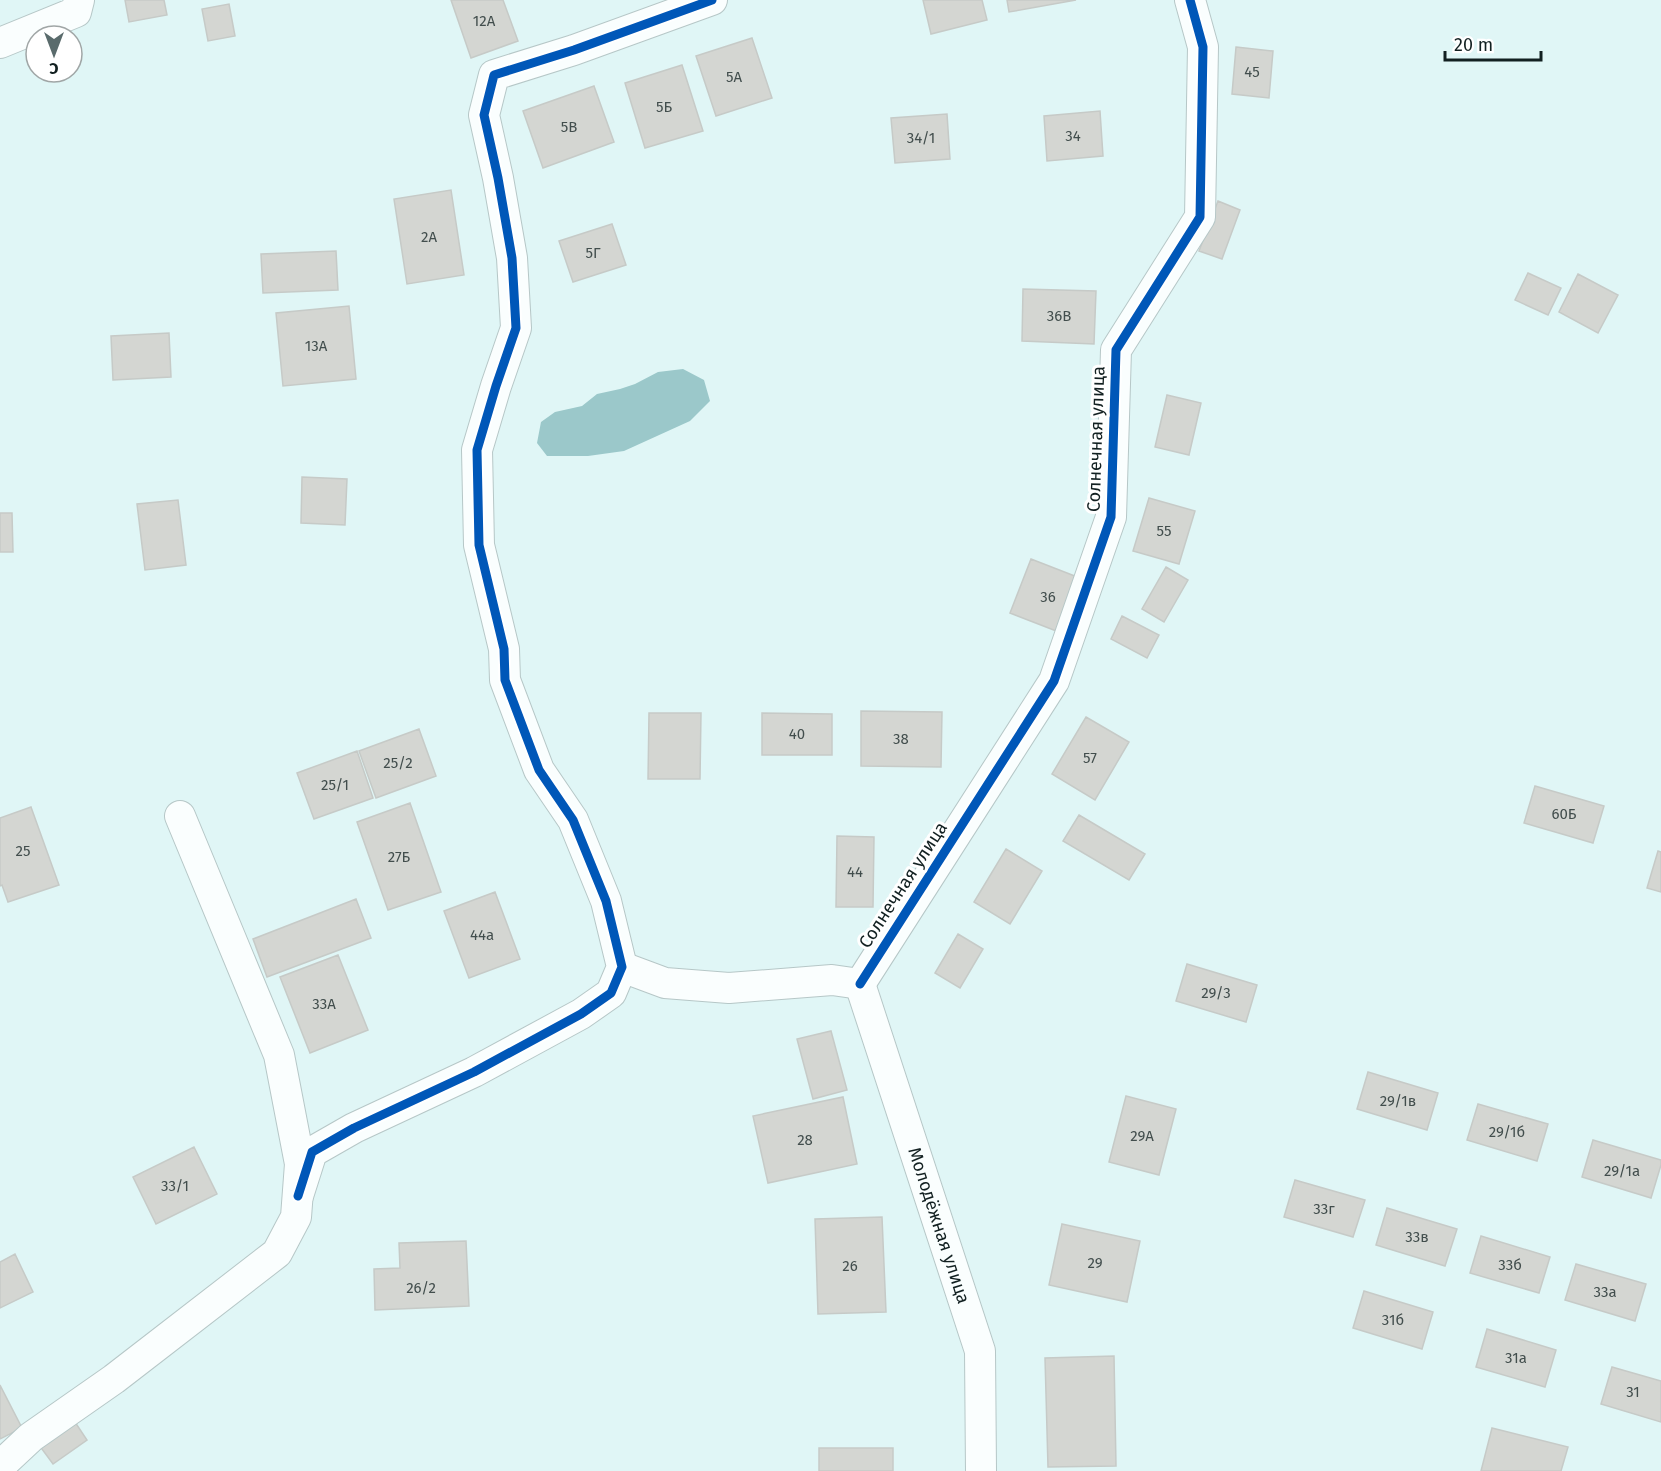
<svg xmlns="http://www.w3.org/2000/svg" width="1661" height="1471" viewBox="0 0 1661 1471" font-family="'Fira Sans',sans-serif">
	<rect width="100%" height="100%" fill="#e0f6f6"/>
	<path fill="#9bc8ca" d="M683,369L704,380L710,401L690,421L624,451L588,456H547L537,443L541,422L555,412L582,406L597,394L620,389L635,384L658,372Z"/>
	<path fill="#d4d6d2" stroke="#c6cac7" stroke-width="1.5" d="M125,0H164L167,15L129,22Z
		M451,0H503L518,41L471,58Z
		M923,0H982L987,20L931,34Z
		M1007,0H1076L1009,12Z
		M229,4L235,36L208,41L202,9Z
		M752,38L772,98L716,116L696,56Z
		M1236,47L1273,51L1269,98L1232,94Z
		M682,65L703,131L645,148L625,83Z
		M594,86L614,142L543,168L523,111Z
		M1100,111L1103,156L1047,161L1044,116Z
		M947,114L950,159L895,163L891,118Z
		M451,190L464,275L407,284L394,199Z
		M1218,201L1240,210L1222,259L1199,251Z
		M612,224L626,265L573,282L559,241Z
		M336,251L338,290L263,293L261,254Z
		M1528,273L1561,288L1548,315L1515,300Z
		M1578,274L1618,295L1598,333L1559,312Z
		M1023,289L1096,291L1094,344L1022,341Z
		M349,306L356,379L283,386L276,313Z
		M169,333L171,377L113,380L111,336Z
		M1167,395L1201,403L1189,455L1155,447Z
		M302,477L347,479L345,525L301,523Z
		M1149,498L1195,511L1179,564L1133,551Z
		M178,500L186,565L145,570L137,504Z
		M0,513H12L13,552H0Z
		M1031,559L1085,580L1064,634L1010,613Z
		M1166,567L1188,580L1164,622L1142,609Z
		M1122,616L1159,635L1147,658L1111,639Z
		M861,711L942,712L941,767L861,766Z
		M649,713H701L700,779H648Z
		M762,713L832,714V755H762Z
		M1086,717L1129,742L1095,800L1052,774Z
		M419,729L436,776L376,798L359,751Z
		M357,751L373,798L314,819L297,773Z
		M1535,786L1604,806L1593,843L1524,823Z
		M410,803L441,892L388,910L357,822Z
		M31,807L59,885L8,902L2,885L0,886V818Z
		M1079,815L1145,854L1129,880L1063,841Z
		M837,836L874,837L873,907H836Z
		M1006,849L1042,871L1010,924L974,902Z
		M1658,851L1661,852V892L1647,888Z
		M495,892L520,959L469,978L444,911Z
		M356,899L371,938L267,977L253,939Z
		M958,934L983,949L960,988L935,973Z
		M338,955L368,1030L310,1053L280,977Z
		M1187,964L1257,985L1246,1022L1176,1001Z
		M831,1031L847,1090L813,1099L797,1039Z
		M1368,1072L1438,1093L1427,1130L1357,1109Z
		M1126,1096L1176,1109L1159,1175L1109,1162Z
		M843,1097L857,1164L768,1183L753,1116Z
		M1478,1104L1548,1124L1537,1161L1467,1140Z
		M1593,1140L1661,1160V1165L1651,1198L1582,1177Z
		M194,1147L217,1194L156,1224L133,1177Z
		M1295,1180L1365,1200L1353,1237L1284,1217Z
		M1387,1208L1457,1229L1445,1266L1376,1245Z
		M882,1217L886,1312L818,1314L815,1219Z
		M1062,1224L1140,1241L1127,1302L1049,1285Z
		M1481,1236L1550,1257L1539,1293L1470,1273Z
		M466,1241L469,1306L375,1310L374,1269L400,1268L399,1243Z
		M15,1254L33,1292L0,1308V1262Z
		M1576,1264L1646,1284L1635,1321L1565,1300Z
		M1364,1291L1433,1312L1422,1349L1353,1328Z
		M1487,1329L1556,1350L1545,1387L1476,1367Z
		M1114,1356L1116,1466L1048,1467L1045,1358Z
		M1612,1367L1661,1381V1422L1601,1404Z
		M0,1385L22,1428L0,1439Z
		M71,1416L87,1440L53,1464L36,1441Z
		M1492,1428L1568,1447L1561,1471H1481Z
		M819,1448H893V1471H819Z"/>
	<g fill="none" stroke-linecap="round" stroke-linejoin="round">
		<g stroke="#b6c7c7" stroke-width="32">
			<g id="minor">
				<path d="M0,43L76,12L79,0"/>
				<path d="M622,967L665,983L729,988L832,980L860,984"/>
				<path d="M860,984L1054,681L1111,517L1116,350L1200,217L1203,47L1190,0"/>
				<path id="s1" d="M860,984L980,1351L981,1471"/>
				<path d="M298,1196L312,1152L354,1128L474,1072L581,1014L611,993L622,967L606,901L573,820L539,770L505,680L504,649L479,545L477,450L496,386L516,328L512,258L498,178L484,115L494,75L574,50L712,0"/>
				<path d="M0,1466L31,1437L114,1379L277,1253L296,1217L300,1164L279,1055L180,816"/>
			</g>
		</g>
		<use href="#minor" stroke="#fafefe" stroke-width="30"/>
		<g stroke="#fff" stroke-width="13">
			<path id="cycleway" d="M860,984L1054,681L1111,517L1116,350L1200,217L1203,47L1190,0
				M298,1196L312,1152L354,1128L474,1072L581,1014L611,993L622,967L606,901L573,820L539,770L505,680L504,649L479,545L477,450L496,386L516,328L512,258L498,178L484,115L494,75L574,50L712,0"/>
		</g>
		<use href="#cycleway" stroke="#0057b8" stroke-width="9"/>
	</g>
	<g text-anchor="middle" stroke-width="6" stroke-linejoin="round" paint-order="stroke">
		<g font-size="15" fill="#424e4d">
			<text x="484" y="26">12А</text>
			<text x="1252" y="77">45</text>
			<text x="734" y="82">5А</text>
			<text x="664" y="112">5Б</text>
			<text x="569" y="132">5В</text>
			<text x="1073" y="141">34</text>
			<text x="921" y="143">34/1</text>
			<text x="429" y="242">2А</text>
			<text x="593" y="258">5Г</text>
			<text x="1059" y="321">36В</text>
			<text x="316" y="351">13А</text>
			<text x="1164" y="536">55</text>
			<text x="1048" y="602">36</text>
			<text x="797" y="739">40</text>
			<text x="901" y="744">38</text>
			<text x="1090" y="763">57</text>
			<text x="398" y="768">25/2</text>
			<text x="335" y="790">25/1</text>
			<text x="1564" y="819">60Б</text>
			<text x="23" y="856">25</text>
			<text x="399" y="862">27Б</text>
			<text x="855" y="877">44</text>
			<text x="482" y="940">44а</text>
			<text x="1216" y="998">29/3</text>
			<text x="324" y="1009">33А</text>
			<text x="1398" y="1106">29/1в</text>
			<text x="1507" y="1137">29/1б</text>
			<text x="1142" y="1141">29А</text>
			<text x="805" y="1145">28</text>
			<text x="1622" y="1176">29/1а</text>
			<text x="175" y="1191">33/1</text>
			<text x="1324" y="1214">33г</text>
			<text x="1417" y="1242">33в</text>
			<text x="1095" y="1268">29</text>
			<text x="1510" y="1270">33б</text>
			<text x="850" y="1271">26</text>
			<text x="421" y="1293">26/2</text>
			<text x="1605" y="1297">33а</text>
			<text x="1393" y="1325">31б</text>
			<text x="1516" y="1363">31а</text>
			<text x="1633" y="1397">31</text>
		</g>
		<g font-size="18" fill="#122021" stroke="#fff">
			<text transform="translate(1096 439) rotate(-88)" y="6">Солнечная улица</text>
			<text transform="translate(903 885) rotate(-57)" y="6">Солнечная улица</text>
			<text dy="6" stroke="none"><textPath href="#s1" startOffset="254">Молодёжная улица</textPath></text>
		</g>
	</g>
	<g transform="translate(54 54) rotate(180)"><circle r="28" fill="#ffffff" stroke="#a0a6a6" stroke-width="1.5"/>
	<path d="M0-4.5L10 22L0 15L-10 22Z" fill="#5a6b6c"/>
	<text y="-9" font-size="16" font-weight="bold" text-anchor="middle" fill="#122021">С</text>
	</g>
	<path d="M1445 51v9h96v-9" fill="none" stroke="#122021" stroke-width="3"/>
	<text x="1454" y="51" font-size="18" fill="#122021" stroke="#ffffff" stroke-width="4.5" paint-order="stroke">20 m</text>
</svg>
